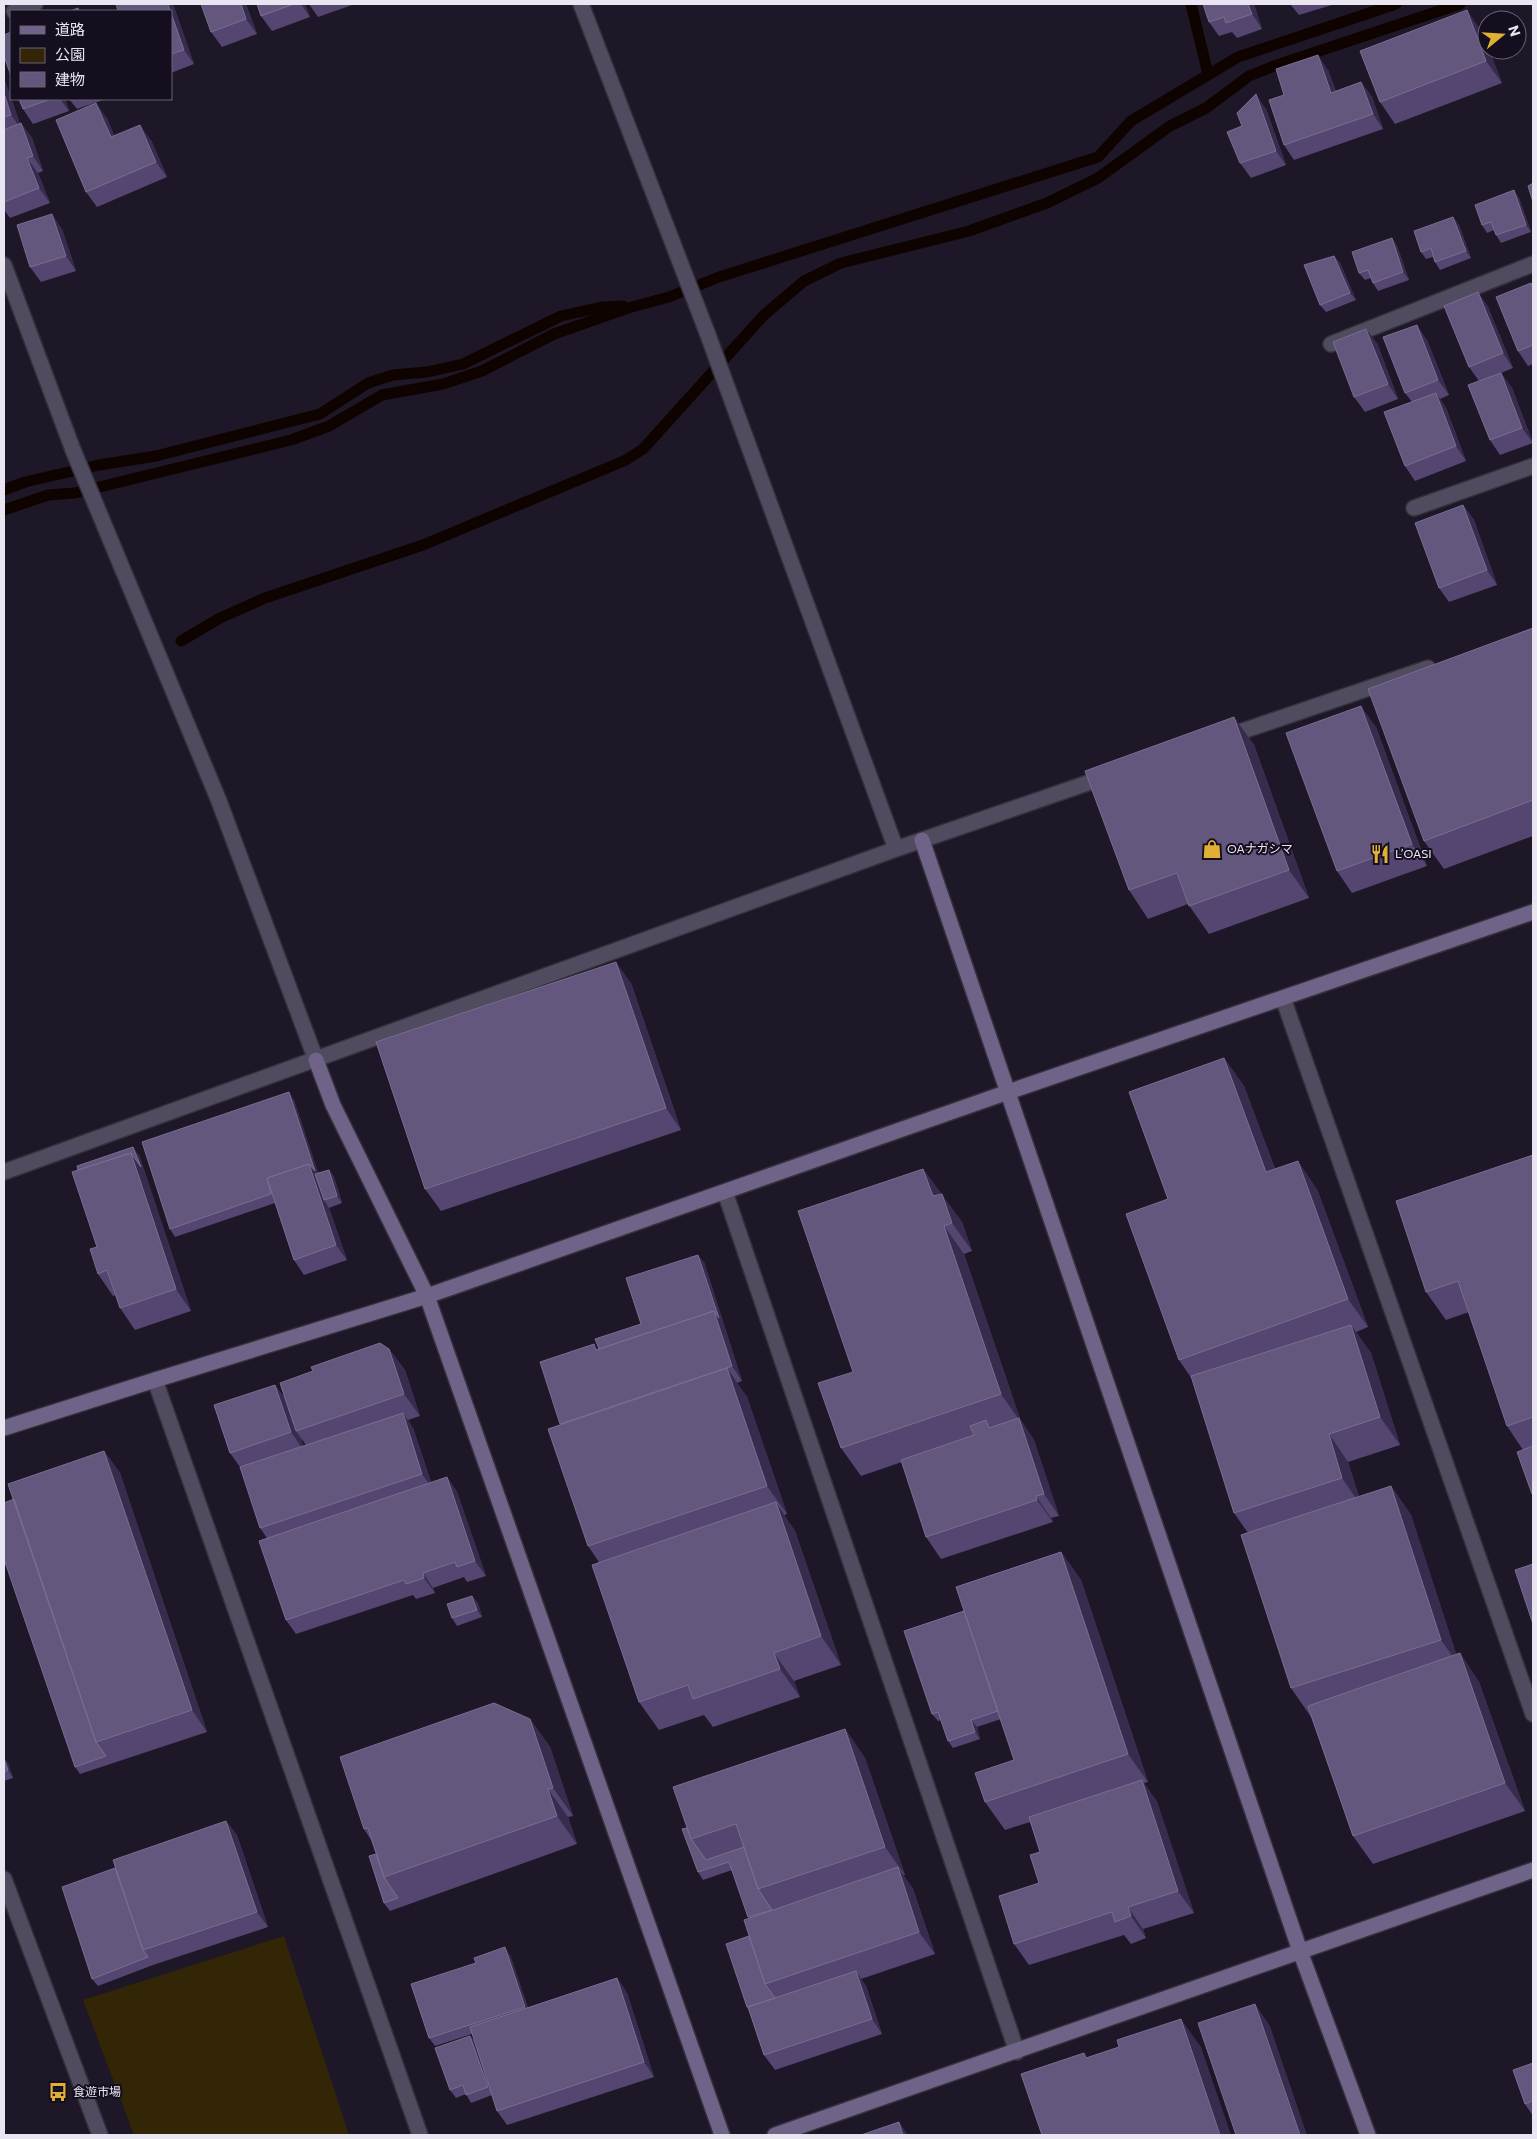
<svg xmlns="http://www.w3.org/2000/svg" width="1537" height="2139" viewBox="0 0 1537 2139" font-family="Commissioner,'Noto Sans JP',sans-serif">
	<rect width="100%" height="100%" fill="#1d1728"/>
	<path fill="#332606" d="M284,1936L349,2135H134L83,2000Z"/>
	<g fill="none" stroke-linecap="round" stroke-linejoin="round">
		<path stroke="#0f0300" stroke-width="11" d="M1191,4L1208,74
			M4,490L25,482L99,465L156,456L320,414L368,383L393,375L427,372L463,364L561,316L602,307L623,306
			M4,510L48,495L75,493L291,440L329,426L382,395L443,384L482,371L554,334L628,308L669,297L719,277L1098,157L1131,121L1238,57L1396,4
			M181,641L220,618L265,598L423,545L626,460L643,449L764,315L804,281L841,263L969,231L1047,203L1098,178L1170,126L1206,108L1249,76L1274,66L1460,4"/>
		<g stroke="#34313d" stroke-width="18">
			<path id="street" d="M581,4L708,335L896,849
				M14,11L35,4
				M4,265L73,450L219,801L316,1060
				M1331,344L1533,264
				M1414,508L1533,466
				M1225,737L1428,668
				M1283,998L1533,1714
				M4,1172L896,849L1108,776
				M725,1192L1017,2052
				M155,1380L420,2135
				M4,1879L100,2135"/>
		</g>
		<g stroke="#34313d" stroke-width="18">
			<path id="secondary" d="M922,840L1300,1951L1368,2135
				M316,1060L333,1105L427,1296L722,2135
				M4,1428L155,1380L427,1296L1008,1092L1533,912
				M775,2135L1533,1870"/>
		</g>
		<use href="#street" stroke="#504b5e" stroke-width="15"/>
		<use href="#secondary" stroke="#6f6388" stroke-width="15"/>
	</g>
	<path fill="#544670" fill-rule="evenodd" d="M173,4L194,64L171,73V11Z
		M246,4L257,34L222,47L211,32Z
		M257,4H305L310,17L272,31L261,16Z
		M309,4H355L318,17Z
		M1254,4L1262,29L1237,38L1232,32L1219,36L1209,22Z
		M1290,4H1335L1299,15Z
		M1482,32L1502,83L1395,124L1380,102Z
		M1328,70L1336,91L1361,82L1372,97L1383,129L1294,160L1284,145V95Z
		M4,78L20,124L21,123L32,138L43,171L38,173L50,203L10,218L4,210Z
		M19,99H65L69,111L33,124L23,109Z
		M69,99H106L77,109Z
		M1266,109L1286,165L1251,178L1240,163L1242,126Z
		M107,118L114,136L151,140L167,177L97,207L86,192Z
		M1519,198L1531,232L1501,243L1496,235L1494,230L1487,233L1482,225Z
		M1453,217L1459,225L1471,258L1440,270L1435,262L1433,257L1426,259L1421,252Z
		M62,229L76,271L41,282L30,267Z
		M1392,238L1397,246L1409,280L1378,291L1373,283L1371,278L1365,280L1359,273Z
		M1334,256L1340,263L1356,300L1326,312L1320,305Z
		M1533,286V364L1528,366L1518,351Z
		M1478,292L1488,307L1513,368L1501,373L1512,388L1533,443L1500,455L1490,440L1479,381L1469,367Z
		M1427,340L1449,395L1440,399L1446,408L1466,461L1415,481L1405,466L1412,402L1405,393Z
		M1377,343L1398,399L1365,412L1354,397Z
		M1463,505L1474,520L1497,585L1449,602L1439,588Z
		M1533,628V836L1444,869L1424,841Z
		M1234,717L1254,745L1309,898L1209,934L1188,904L1148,919L1129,890Z
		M1376,727L1427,866L1352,893L1337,871Z
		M631,983L681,1130L441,1211L425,1189Z
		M1224,1058L1244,1086L1275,1169L1317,1189L1368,1327L1356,1332L1371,1353L1400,1445L1348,1462L1359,1497L1391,1486L1411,1515L1456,1654L1460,1653L1479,1682L1525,1811L1373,1864L1353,1836L1311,1717L1291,1688L1248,1533L1234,1513L1192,1379L1179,1360L1168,1199Z
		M294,1100L318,1173L329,1170L334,1177L342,1203L329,1208L347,1260L304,1275L294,1260L275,1203L175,1237L170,1229Z
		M139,1155L191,1311L135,1330L120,1308L116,1295L113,1296L98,1274Z
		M1533,1155V1496L1532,1494L1523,1450L1507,1426L1469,1312L1446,1320L1426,1292Z
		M923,1169L962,1222L972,1251L964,1254L1020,1419L1034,1440L1059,1516L1051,1518L1053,1522L941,1559L926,1537L902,1462L861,1476L841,1448L853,1372Z
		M704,1262L742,1381L737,1383L747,1397L787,1514L784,1515L795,1531L841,1665L794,1681L800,1697L713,1727L704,1715L659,1730L639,1702L599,1562L588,1546L560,1424L597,1349L641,1324Z
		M389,1349L405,1370L420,1416L408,1420L413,1428L431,1482L447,1477L457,1492L486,1576L467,1582L464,1577L433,1588L435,1593L416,1599L413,1595L296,1634L286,1620L267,1538L260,1528L240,1467L230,1453L275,1385L286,1400ZM301,1438L306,1445L303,1446Z
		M104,1451L120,1473L207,1732L80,1774L75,1767L14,1499Z
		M1061,1552L1081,1580L1148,1782L1144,1783L1157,1802L1194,1913L1143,1929L1146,1938L1131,1944L1124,1935L1029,1965L1014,1944L1039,1883L1040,1852L1030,1822L1005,1830L985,1802L1014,1760L1001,1719L977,1727L980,1739L953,1748L948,1741L941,1720L938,1721L932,1714L964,1611Z
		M472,1596L478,1603L482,1617L457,1626L452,1618Z
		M530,1719L550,1747L573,1816L568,1817L577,1844L390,1911L384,1903L376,1854L371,1840L364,1829Z
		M845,1729L865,1758L905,1875H903L913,1889L935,1954L861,1979L866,1986L882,2034L775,2070L764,2055L749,2011L747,2007L749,1918L732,1870L703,1880L698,1872L687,1828Z
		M4,1758L8,1763L13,1778L4,1781Z
		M226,1821L237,1835L268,1927L153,1965L98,1986L92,1979L115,1868Z
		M510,1955L528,2008L617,1978L627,1993L654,2077L507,2125L497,2111L492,2095L471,2103L466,2094L456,2098L450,2090L470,2036L475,2042L472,2034L435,2046L429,2038Z
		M1533,2063V2116L1525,2104Z"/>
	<path fill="#372c4d" d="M168,4H173L194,64L184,50L171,13V11H170Z
		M241,4H246L257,34L246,19Z
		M301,4H305L310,17Z
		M1248,4H1254L1262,29L1252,14Z
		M1467,10L1482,32L1487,44V50H1489L1502,83L1486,61Z
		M1318,55L1328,70L1342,108L1331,93Z
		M4,78L22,130L11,115L4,93Z
		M1361,82L1372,97L1383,129L1373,114Z
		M1256,94L1266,109L1286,165L1276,151Z
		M60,99H65L69,111Z
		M96,103L107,118L121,152L111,137Z
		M21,123L32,138L43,171L33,156Z
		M140,125L151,140L167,177L156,162Z
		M27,158L38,173L50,203L39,188Z
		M1514,190L1519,198L1531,232L1526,225Z
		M52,214L62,229L76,271L66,256Z
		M1453,217L1459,225L1471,258L1466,251Z
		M1392,238L1397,246L1409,280L1403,272Z
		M1334,256L1340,263L1356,300L1350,293Z
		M1478,292L1488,307L1513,368L1503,353Z
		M1417,325L1427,340L1449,395L1438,380Z
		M1366,329L1377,343L1398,399L1388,384Z
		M1501,373L1512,388L1533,443L1522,428Z
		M1436,393L1446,408L1466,461L1456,446Z
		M1463,505L1474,520L1497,585L1487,570Z
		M1361,706L1376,727L1427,866L1412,844Z
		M1234,717L1254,745L1309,898L1289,870Z
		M616,962L631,983L681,1130L666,1108Z
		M1224,1058L1244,1086L1286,1200L1266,1172Z
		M289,1092L294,1100L327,1199L324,1200L329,1208L347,1260L336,1245L309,1164Z
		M133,1147L139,1155L146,1175L191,1311L176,1289L131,1153Z
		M1298,1161L1317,1189L1368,1327L1348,1299Z
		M923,1169L962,1222L972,1251L933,1196Z
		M329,1170L334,1177L342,1203L337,1196Z
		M944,1226L964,1254L1020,1419L1034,1440L1059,1516L1044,1494L1020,1421L1001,1394Z
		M698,1255L704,1262L742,1381L732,1366L714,1311Z
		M1351,1325L1371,1353L1400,1445L1380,1417Z
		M389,1349L405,1370L420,1416L404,1394Z
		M727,1368L747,1397L787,1514L767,1486Z
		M275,1385L290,1407L296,1431L301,1438L306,1454L291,1432Z
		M403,1413L413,1428L433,1489L422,1474Z
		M1329,1434L1348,1462L1362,1507L1342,1478Z
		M104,1451L120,1473L207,1732L192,1710Z
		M447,1477L457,1492L486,1576L475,1561Z
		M1391,1486L1411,1515L1461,1668L1441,1640Z
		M1036,1496L1051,1518L1053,1522L1037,1500Z
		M776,1502L795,1531L841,1665L821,1636Z
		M1061,1552L1081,1580L1148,1782L1128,1754Z
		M423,1573L433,1588L435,1593L424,1578Z
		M472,1596L478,1603L482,1617L477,1610Z
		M774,1653L794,1681L800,1697L780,1669Z
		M1460,1653L1479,1682L1525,1811L1505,1783Z
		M530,1719L550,1747L573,1816L553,1788Z
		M971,1720L977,1727L980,1739L975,1732Z
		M845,1729L865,1758L905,1875L885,1847Z
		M4,1758L8,1763L13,1778L8,1770Z
		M1142,1780L1157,1802L1194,1913L1178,1891Z
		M548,1789L568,1817L577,1844L557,1816Z
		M226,1821L237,1835L268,1927L257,1912Z
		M898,1867L913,1889L935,1954L919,1932Z
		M1128,1907L1143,1929L1146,1938L1131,1916Z
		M505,1947L510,1955L530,2015L525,2007Z
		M856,1971L866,1986L882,2034L872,2019Z
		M617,1978L627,1993L654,2077L644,2062Z
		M1255,2004L1270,2026L1307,2135H1300Z
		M1181,2019L1201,2047L1231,2135H1220Z
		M470,2036L475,2043L493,2094L488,2087Z
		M899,2122L908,2135H903Z"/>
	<path fill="#64577e" stroke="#796e90" d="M116,4H168L170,11H118Z
		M201,4H241L246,19L211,32Z
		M257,4H294L261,16Z
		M1203,4H1248L1252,14L1226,23L1224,17L1209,22Z
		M78,8L79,11H70Z
		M1467,10L1486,61L1380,102L1360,51Z
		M171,13L184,50L171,54Z
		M11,32V76L4,56V35Z
		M1318,55L1331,93L1361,82L1373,114L1284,145L1269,100L1284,95L1276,69Z
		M4,93L11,115L4,117Z
		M1256,94L1276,151L1240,163L1227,132L1242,126L1237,113Z
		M19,99H51L23,109Z
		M96,103L111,137L140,125L156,162L86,192L56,120Z
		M21,123L33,156L27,158L39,188L4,202V130Z
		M1533,183V202L1528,186Z
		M1514,190L1526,225L1496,235L1491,222L1482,225L1475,205Z
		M52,214L66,256L30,267L17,225Z
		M1453,217L1466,251L1435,262L1431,248L1421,252L1414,231Z
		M1392,238L1403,272L1373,283L1368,270L1359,273L1352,252Z
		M1334,256L1350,293L1320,305L1304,265Z
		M1531,283L1533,288V345L1518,351L1496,297Z
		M1478,292L1503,353L1469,367L1444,306Z
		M1417,325L1438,380L1405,393L1383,337Z
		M1366,329L1388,384L1354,397L1333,342Z
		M1501,373L1522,428L1490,440L1468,385Z
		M1436,393L1456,446L1405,466L1384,412Z
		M1463,505L1487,570L1439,588L1415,523Z
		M1533,628V800L1424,841L1368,689Z
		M1361,706L1412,844L1337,871L1286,733Z
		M1234,717L1289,870L1189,906L1177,873L1129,890L1085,771Z
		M616,962L666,1108L425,1189L376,1042Z
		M1224,1058L1266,1172L1298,1161L1348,1299L1179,1360L1126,1214L1168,1199L1129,1092Z
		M289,1092L315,1171L309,1164L267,1178L271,1194L170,1229L142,1142Z
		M133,1147L141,1167L131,1153L78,1170L77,1166Z
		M131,1153L176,1289L120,1308L107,1270L98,1274L90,1249L97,1247L72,1172Z
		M1533,1155V1417L1507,1426L1458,1281L1426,1292L1396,1201Z
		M309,1164L336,1245L294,1260L267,1178Z
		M923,1169L933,1196L942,1194L952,1223L944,1226L1001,1394L841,1448L818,1383L853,1372L798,1211Z
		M329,1170L337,1196L324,1200L315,1174Z
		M698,1255L719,1318L714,1311L599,1349L595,1339L641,1324L626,1278Z
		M714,1311L732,1366L560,1424L540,1362L594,1344L596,1350Z
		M1351,1325L1380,1417L1329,1434L1342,1478L1234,1513L1191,1376Z
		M380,1343L389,1349L404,1394L296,1431L280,1383L313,1371L311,1367Z
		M727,1368L767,1486L588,1546L548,1429Z
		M275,1385L291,1432L230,1453L214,1405Z
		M403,1413L422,1474L260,1528L240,1467Z
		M1019,1418L1044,1494L1036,1496L1037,1500L926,1537L901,1460L974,1435L970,1426L986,1420L989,1428Z
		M1533,1446V1493L1532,1494L1517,1452Z
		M104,1451L192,1710L96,1742L8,1484Z
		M447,1477L475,1561L457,1567L455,1562L423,1573L424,1578L406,1584L404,1580L286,1620L259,1541Z
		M1391,1486L1441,1640L1291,1688L1241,1535Z
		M14,1499L96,1742L106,1756L75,1767L4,1559V1503Z
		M776,1502L821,1636L774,1653L780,1669L693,1699L688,1685L639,1702L592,1565Z
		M1061,1552L1128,1754L985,1802L975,1773L1014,1760L956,1587Z
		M1533,1564V1624L1515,1570Z
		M472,1596L477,1610L452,1618L447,1604Z
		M964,1611L998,1711L971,1720L975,1732L948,1741L938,1712L932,1714L904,1631Z
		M1460,1653L1505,1783L1353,1836L1308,1706Z
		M494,1703L530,1719L553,1788L548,1789L557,1816L384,1877L368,1828L364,1829L340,1757Z
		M845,1729L885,1847L758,1889L736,1824L691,1839L673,1787Z
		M4,1759L8,1770L4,1772Z
		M1142,1780L1178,1891L1128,1907L1131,1916L1115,1922L1112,1912L1014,1944L999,1896L1039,1883L1030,1855L1040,1852L1029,1817Z
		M226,1821L257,1912L143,1950L113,1860Z
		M687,1828L691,1839L706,1860L744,1847L758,1889L772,1910L748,1917L729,1862L698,1872L682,1829Z
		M376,1854L384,1877L398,1898L384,1903L369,1856Z
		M898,1867L919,1932L765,1984L744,1920Z
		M115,1868L143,1950L148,1957L92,1979L62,1887Z
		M749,1936L765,1984L775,1998L747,2007L726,1944Z
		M505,1947L525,2007L429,2038L411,1984L476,1963L474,1958Z
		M856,1971L872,2019L764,2055L748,2007Z
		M617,1978L644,2062L497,2111L470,2027Z
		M1255,2004L1300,2135H1236L1198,2023Z
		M1181,2019L1220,2135H1042L1021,2074L1084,2053L1086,2058L1119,2047L1117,2040Z
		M470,2036L488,2087L466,2095L463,2085L450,2090L435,2048Z
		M1533,2063V2101L1525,2104L1513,2070Z
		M899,2122L903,2135H861Z"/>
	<defs>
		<g id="shop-bare" transform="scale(1.5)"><path d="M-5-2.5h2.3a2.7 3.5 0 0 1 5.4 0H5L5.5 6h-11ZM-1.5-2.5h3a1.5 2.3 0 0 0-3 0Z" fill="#e0b034" stroke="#140e1e" stroke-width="2.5" paint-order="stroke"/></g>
		<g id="restaurant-bare" transform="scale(1.5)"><path d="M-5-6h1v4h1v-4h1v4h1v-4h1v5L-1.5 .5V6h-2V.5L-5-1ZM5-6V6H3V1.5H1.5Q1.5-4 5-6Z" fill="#e0b034" stroke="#140e1e" stroke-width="2.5" paint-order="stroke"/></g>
		<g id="bus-bare" transform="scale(1.5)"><path d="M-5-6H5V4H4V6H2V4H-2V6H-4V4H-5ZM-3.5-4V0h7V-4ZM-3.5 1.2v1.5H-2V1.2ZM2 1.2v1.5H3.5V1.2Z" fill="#e0b034" stroke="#140e1e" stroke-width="2.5" paint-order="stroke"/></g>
	</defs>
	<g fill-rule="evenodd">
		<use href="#shop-bare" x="1212" y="849"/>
		<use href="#restaurant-bare" x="1380" y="854"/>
		<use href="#bus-bare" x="58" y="2092"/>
	</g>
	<g text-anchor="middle" stroke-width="4" stroke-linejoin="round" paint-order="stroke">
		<g font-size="12" fill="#e9e6f2" stroke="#140e1e" text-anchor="start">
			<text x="1227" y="853">OAナガシマ</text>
			<text x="1395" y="858">L’OASI</text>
			<text x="73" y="2096">食遊市場</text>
		</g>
	</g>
	<rect width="1537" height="2139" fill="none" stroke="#e9e6f2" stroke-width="10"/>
	<rect x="10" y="10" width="162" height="90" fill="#140e1e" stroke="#696473"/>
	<rect x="20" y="26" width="25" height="8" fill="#6f6388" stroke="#696473"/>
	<text x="55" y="35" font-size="15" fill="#e9e6f2">道路</text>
	<rect x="20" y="48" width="25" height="15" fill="#332606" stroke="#696473"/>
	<text x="55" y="60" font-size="15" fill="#e9e6f2">公園</text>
	<rect x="20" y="72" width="25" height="15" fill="#64577e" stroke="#696473"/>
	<text x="55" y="85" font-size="15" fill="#e9e6f2">建物</text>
	<g transform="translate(1502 35) rotate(72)"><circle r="24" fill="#140e1e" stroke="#696473"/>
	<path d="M0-4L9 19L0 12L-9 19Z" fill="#e0b034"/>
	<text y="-8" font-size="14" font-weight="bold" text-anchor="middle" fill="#e9e6f2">N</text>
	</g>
</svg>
